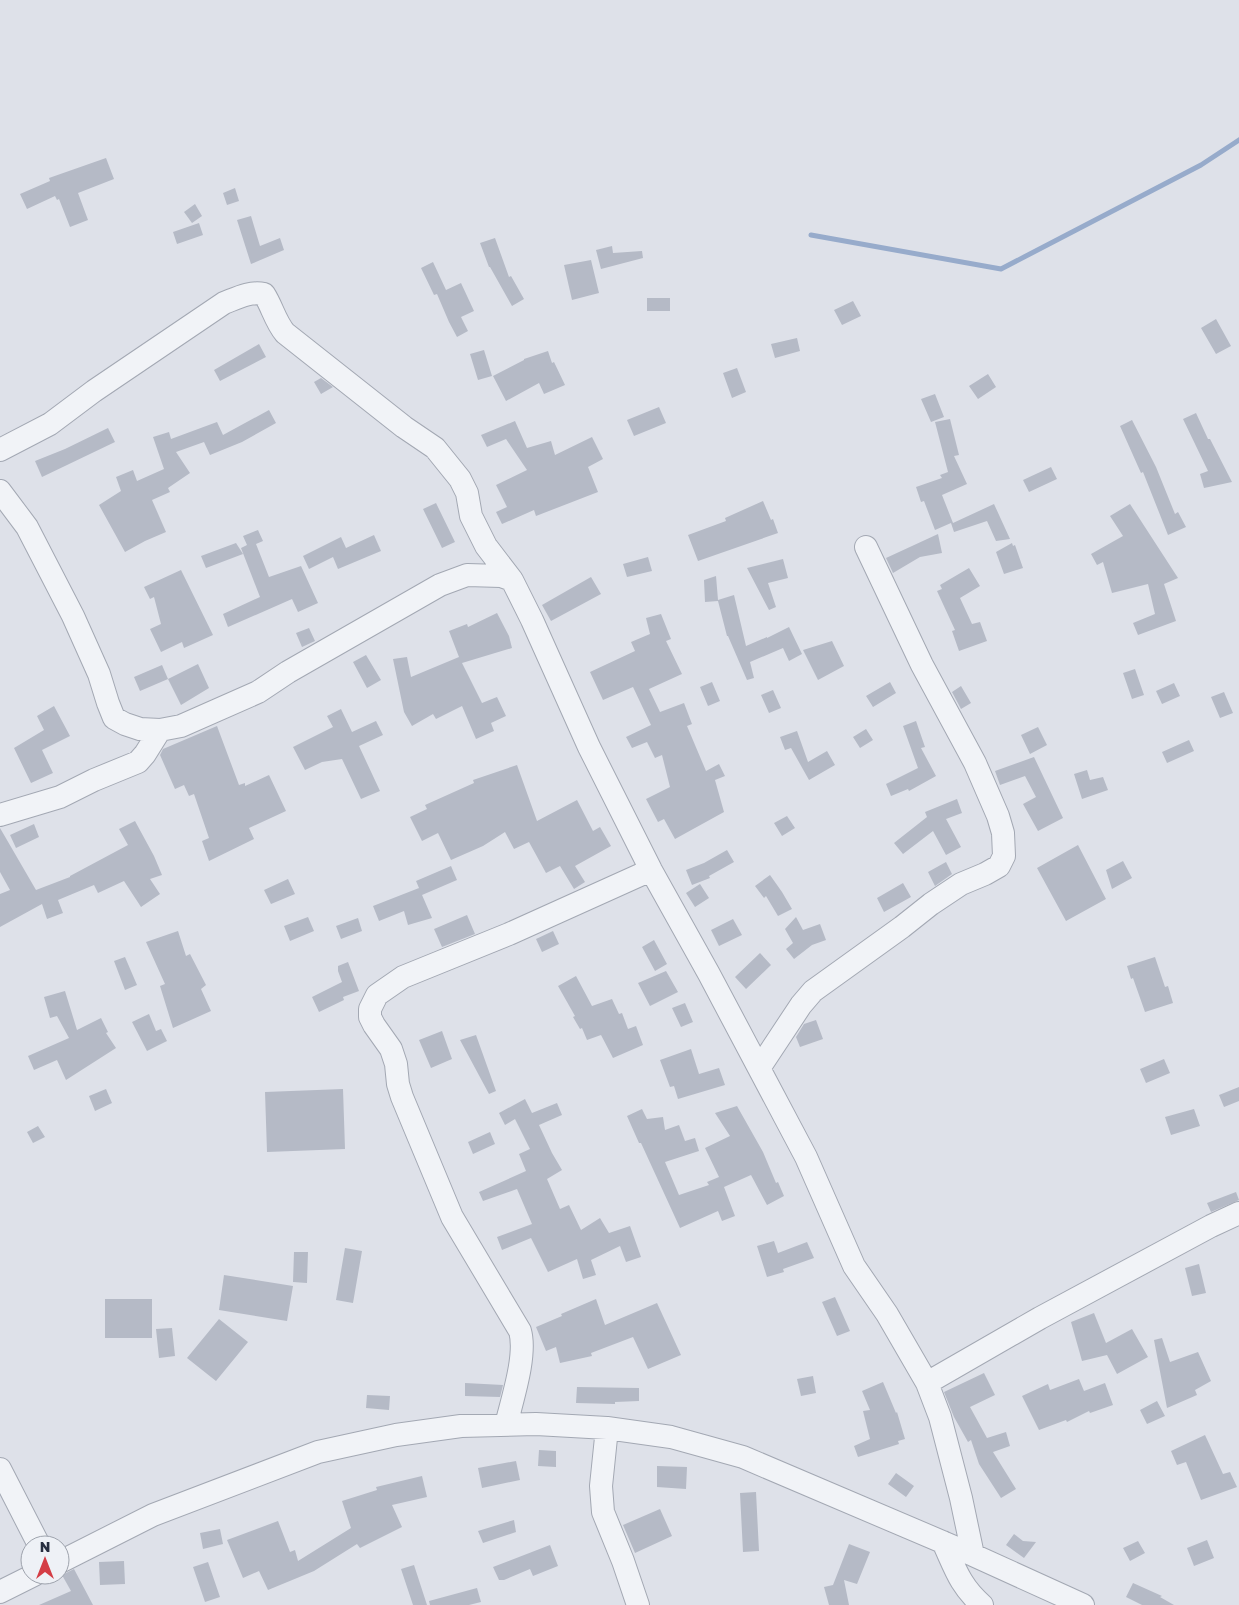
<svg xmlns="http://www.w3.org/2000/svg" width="1239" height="1605" viewBox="0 0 1239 1605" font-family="'Golos Text',sans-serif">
	<rect width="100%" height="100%" fill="#dee1e9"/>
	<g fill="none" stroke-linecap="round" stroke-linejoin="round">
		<path stroke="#97abcb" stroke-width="5" d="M811,235L1001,269L1201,165L1239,140"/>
	</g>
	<path fill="#b5bac6" d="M106,158L114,179L78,193L88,220L70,227L59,199L57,200L55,196L27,209L20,194L50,181L49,178Z
		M235,188L239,201L227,205L223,193Z
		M195,204L202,216L192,223L184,212Z
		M251,216L260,246L280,238L284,250L251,264L237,220Z
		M199,223L203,235L177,244L173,232Z
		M495,238L509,277L511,276L524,299L512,306L490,267H489L480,243Z
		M612,246L613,253L642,251L643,258L601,269L596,250Z
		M591,260L599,293L572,300L564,265Z
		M433,262L446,290L461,283L474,311L461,317L468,331L457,337L449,322L437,294L434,295L421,268Z
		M647,298H670V311H647Z
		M853,301L861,316L842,325L834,310Z
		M1216,319L1231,346L1216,354L1201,328Z
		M797,338L800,351L775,358L771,344Z
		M259,344L266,357L220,381L214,370Z
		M484,350L492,376L478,380L470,354Z
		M548,351L552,363L554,362L565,385L544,394L539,383L506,401L493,376L524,360V359Z
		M737,368L746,392L732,398L723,373Z
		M988,374L996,387L978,399L969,386Z
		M321,378L333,387L321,394L314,382Z
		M935,394L944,417L931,422L921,399Z
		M659,407L666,423L634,436L627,420Z
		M269,410L276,423L242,442L210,455L204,442L176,452L190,473L168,488L170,492L152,500L166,532L145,541L125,552L99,505L121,491L116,477L133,470L137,481L164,469L153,437L169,432L171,439L217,422L223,435Z
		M1196,413L1208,439H1210L1232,482L1204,488L1200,474L1208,471L1183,419Z
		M950,419L959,455L954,456L967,484L942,495L953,523L994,504L1010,539L996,541L987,521L954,532L951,523L935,530L924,501L921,502L916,487L942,478L940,475L948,472L935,422Z
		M1132,420L1156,467L1175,514L1178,512L1186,527L1168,535L1143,472L1141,473L1120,426Z
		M515,421L527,448L551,441L555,455L592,437L603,459L588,467L598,492L536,516L534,510L502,524L496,512L507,507L496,485L527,470L506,439L487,447L481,435Z
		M108,428L115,442L42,477L35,461L65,449Z
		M1051,467L1057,479L1029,492L1023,480Z
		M763,501L771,520L773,519L778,533L698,561L688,535L726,521L725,518Z
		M436,503L455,542L442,548L423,509Z
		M1130,504L1178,578L1164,584L1176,621L1138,635L1133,623L1155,614L1148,584L1112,593L1103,562L1097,565L1091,554L1123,536L1110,516Z
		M258,530L263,541L256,544L269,577L301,566L318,603L298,612L292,599L228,627L223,614L260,597L241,548L247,545L243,536Z
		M938,534L942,553L920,557L893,573L886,558Z
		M374,535L381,551L338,569L333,557L309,569L303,556L341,537L346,548Z
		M236,543L243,554L206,568L201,556Z
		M1012,543L1013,546L1015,545L1023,568L1004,574L996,552Z
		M648,557L652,571L627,577L623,564Z
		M783,559L788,578L768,583L776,607L769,610L747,568Z
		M969,568L980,586L960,598L972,624L980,622L987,641L959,651L952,631L955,630L937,591L942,589L940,585Z
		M181,570L213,635L184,648L182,642L161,652L150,629L161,624L154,597L150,599L144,587Z
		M716,576L718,600L734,595L746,646L767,637V638L789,627L802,654L789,661L783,648L750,662L754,678L747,680L728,636H727L718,601L705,602L704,580Z
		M591,577L601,594L551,621L542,605Z
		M497,613L509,636L512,648L462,663L482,703L497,697L506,716L491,723L494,731L476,739L462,706L436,719L433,714L412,726L404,712L393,659L407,657L411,677L459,657L449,631L467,624L468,627Z
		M661,614L671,639L666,641L682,674L649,689L660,712L684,703L692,724L687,726L706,771L719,764L725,776L715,780L724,812L675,839L664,819L658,822L646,799L670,787L662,755L655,758L647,742L632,748L626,737L651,725L633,687L603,700L590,672L635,651L631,642L650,634L646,618Z
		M309,628L315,641L302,647L296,633Z
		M832,641L844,666L818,680L803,650Z
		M366,655L381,680L367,688L353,662Z
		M198,664L209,688L181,705L168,679Z
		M162,665L168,679L140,691L134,677Z
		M1135,669L1144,695L1132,699L1123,673Z
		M712,682L720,701L708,706L700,687Z
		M890,682L896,693L873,707L866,696Z
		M1174,683L1180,696L1162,704L1156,691Z
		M961,686L971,703L961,709L952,692Z
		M773,690L781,708L769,713L761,695Z
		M1224,692L1233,713L1220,718L1211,697Z
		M54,706L70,736L42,750L53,773L31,783L14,748L44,730L37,716Z
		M341,709L352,732L376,721L383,735L359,746L380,791L361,799L342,759L322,762L305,770L293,747L333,727L327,716Z
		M916,721L925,747L921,748L936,776L909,791L908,789L891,796L886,784L918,768L903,726Z
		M217,726L239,785L245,783V786L269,775L286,811L249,828L254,839L209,861L202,841L209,838L194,794L189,796L184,785L175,789L160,755L163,749Z
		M1038,727L1047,745L1030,754L1021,735Z
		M866,729L873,740L860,748L853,737Z
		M797,731L808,762L827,751L835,765L809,780L791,748L785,750L780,737Z
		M1189,740L1194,751L1167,763L1162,752Z
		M1034,757L1063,818L1038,831L1023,804L1036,797L1025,776L1000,785L995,771Z
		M517,765L537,821L577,800L593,831L600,827L611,846L575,866L585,882L574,889L560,866L546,873L529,842L514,849L505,832L483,846L451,860L438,833L422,841L410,817L427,809L425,805L474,783L473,780Z
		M1087,770L1090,780L1103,777L1108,790L1082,799L1074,774Z
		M957,799L962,813L946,819L961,847L946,855L933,831L903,854L894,843L927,817L925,812Z
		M787,816L795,828L782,836L774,823Z
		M135,821L154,856L162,875L150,879L160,894L141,907L124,881L98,893L94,885L58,900L63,913L47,919L42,904L0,927V894L10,890L0,872V828L36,890L70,877V876L128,845L119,829Z
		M34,824L39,837L16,848L10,835Z
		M1078,845L1106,899L1066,921L1037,868Z
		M727,850L734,862L709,876L710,878L692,885L686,870L704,863Z
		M1123,861L1132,878L1112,889L1106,870Z
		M946,862L952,874L935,886L928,872Z
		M451,866L457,880L422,895L416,881Z
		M770,875L782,892L792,909L778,916L766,896L764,898L755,886Z
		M288,879L295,894L271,904L264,890Z
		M903,883L911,897L884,912L877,898Z
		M700,884L709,898L695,907L686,893Z
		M419,888L432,918L408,925L404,911L379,921L373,906Z
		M467,915L475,934L442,947L434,929Z
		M308,917L314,931L290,941L284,926Z
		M796,917L803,930L820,924L826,940L812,945L794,959L786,949L793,943L785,929Z
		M358,918L362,931L341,939L336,926Z
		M733,919L742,935L719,946L711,930Z
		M178,931L186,956L190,954L206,985L201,989L211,1011L173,1028L160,986L165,984L146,942Z
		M553,931L559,944L542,952L536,939Z
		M654,940L667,964L655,971L642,947Z
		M760,953L771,965L746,989L735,977Z
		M125,957L137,985L125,990L114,961Z
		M1155,957L1165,987L1168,986L1173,1003L1145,1012L1133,978L1131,979L1127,966Z
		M348,962L359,991L343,997L344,1000L319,1012L312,997L342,982L338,971V966Z
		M666,971L678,992L650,1006L638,983Z
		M576,976L592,1006L612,999L619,1014L622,1013L628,1029L636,1026L643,1045L613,1058L601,1035L587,1040L582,1028L580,1029L573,1017L575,1016L558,986Z
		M65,991L77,1030L101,1018L108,1032L106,1033L116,1048L66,1080L57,1060L34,1070L28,1056L69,1038L57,1016L50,1018L44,997Z
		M685,1003L693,1022L681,1027L672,1008Z
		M149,1014L156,1031L161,1029L167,1041L147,1051L132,1022Z
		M816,1020L823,1039L800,1047L796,1037L804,1024Z
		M442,1031L452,1059L431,1068L419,1040Z
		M476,1035L496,1091L489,1094L460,1040Z
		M691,1049L699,1074L719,1068L725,1085L678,1099L674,1086L670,1087L660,1060Z
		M1164,1059L1170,1073L1146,1083L1140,1069Z
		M1239,1087V1101L1224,1107L1219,1095Z
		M106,1089L112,1103L95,1111L89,1096Z
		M343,1089L345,1149L267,1152L265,1092Z
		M525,1099L532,1113L557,1103L562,1115L539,1125L552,1153L562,1170L547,1179L560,1209L569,1205L581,1230L600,1218L609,1233L630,1226L641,1257L626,1262L620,1246L591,1260L596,1275L583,1279L577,1259L548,1272L531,1238L502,1250L497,1237L532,1224L517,1189L483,1201L479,1192L526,1171L519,1154L530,1149L515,1119L505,1125L499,1113Z
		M737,1106L763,1152L776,1183L778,1182L784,1196L767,1205L751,1175L724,1187L735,1216L722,1221L718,1211L680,1228L641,1143H639L627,1116L642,1109L647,1119L663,1117L665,1130L679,1125L685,1141L695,1138L699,1151L665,1162L679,1195L709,1185L707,1182L719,1177L705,1148L730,1136L715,1113Z
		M1194,1109L1200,1126L1171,1135L1165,1117Z
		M38,1126L45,1137L33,1143L27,1132Z
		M490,1132L495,1144L473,1154L468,1142Z
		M1236,1192L1239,1200L1211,1212L1207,1203Z
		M774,1241L778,1253L807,1242L814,1258L783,1269L784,1272L767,1277L757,1246Z
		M345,1248L362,1251L353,1303L336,1300Z
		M294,1252H308L307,1283L293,1282Z
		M1199,1264L1206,1293L1192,1296L1185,1268Z
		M224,1275L293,1286L287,1321L219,1310Z
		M835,1297L850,1331L837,1336L822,1302Z
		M105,1299H152V1338H105Z
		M596,1299L605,1325L657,1303L681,1355L648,1369L633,1337L591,1353L592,1356L560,1363L556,1347L546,1351L536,1327L562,1316L561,1314Z
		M1094,1313L1106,1343L1132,1329L1148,1357L1117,1374L1107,1355L1082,1361L1071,1322Z
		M219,1319L248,1342L216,1381L187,1358Z
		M172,1328L175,1356L159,1358L156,1329Z
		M1162,1338L1170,1362L1198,1352L1211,1381L1195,1390L1197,1395L1167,1408L1154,1340Z
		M984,1373L995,1395L970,1407L987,1438L1006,1432L1010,1446L993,1452L1016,1489L1001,1498L979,1464L971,1440L968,1442L954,1417L944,1392Z
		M813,1376L816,1393L801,1396L797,1379Z
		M1079,1379L1084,1391L1105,1383L1113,1405L1090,1413L1089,1411L1067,1422L1066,1420L1039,1430L1022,1396L1048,1384L1050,1390Z
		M883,1382L896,1413L897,1412L905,1439L898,1441L899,1444L858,1457L854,1446L870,1439L863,1411L870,1410L862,1391Z
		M465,1383L503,1385L500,1397L465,1396Z
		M577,1387L639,1388V1401L615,1402V1404L576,1403Z
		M367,1395L390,1396L389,1410L366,1408Z
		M1157,1401L1165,1416L1147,1424L1140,1410Z
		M1205,1435L1223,1474L1230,1472L1237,1487L1201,1500L1186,1462L1177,1465L1171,1451Z
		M539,1450L556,1451V1467L538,1466Z
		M516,1461L520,1480L482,1488L478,1468Z
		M657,1466L687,1467L686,1489L657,1487Z
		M896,1473L914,1486L906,1497L888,1484Z
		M422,1476L427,1497L392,1505L402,1527L360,1548L357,1544L314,1571L268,1590L259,1571L243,1578L227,1540L278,1521L290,1552L295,1550L298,1561L351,1528L342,1501L377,1490L376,1487Z
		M756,1492L759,1551L743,1552L740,1493Z
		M660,1509L672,1536L635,1553L623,1525Z
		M514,1520L516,1532L483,1543L478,1531Z
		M220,1529L223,1544L203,1549L200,1533Z
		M1014,1534L1023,1541L1036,1542L1024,1558L1006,1545Z
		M1207,1540L1214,1558L1194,1566L1187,1548Z
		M1138,1541L1145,1553L1130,1561L1123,1548Z
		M849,1544L870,1552L857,1584L844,1580L849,1605H829L824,1587L833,1585Z
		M550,1545L558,1566L533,1576L530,1569L504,1580H499L493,1567Z
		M124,1561L125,1584L100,1585L99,1562Z
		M208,1562L220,1597L205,1602L193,1567Z
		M414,1565L427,1605H413L401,1569Z
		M74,1569L93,1605H39L71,1591L62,1575Z
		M1133,1583L1162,1596L1160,1597L1174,1605H1142L1126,1597Z
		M477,1588L481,1602L469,1605H430L429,1601Z"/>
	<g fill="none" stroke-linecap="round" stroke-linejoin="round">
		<g stroke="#a3a8b3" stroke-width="24">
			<path id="minor" d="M0,450L50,424L94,391L224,303C237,298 250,291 264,294C272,306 275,321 285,333L404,427L435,448L460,479L467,493L471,516L486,546L512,580
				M0,491L27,527L73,616L99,674L108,703L114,718L125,724L140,729L160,730L181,726L258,692L288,672L440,585L467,575L501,576L512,580L532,620L589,747L651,870L709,974L806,1157L854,1266L887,1314L927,1383L940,1417L961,1498L973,1555
				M0,815L60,797L94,780L138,762L145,754L160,730
				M760,1067L801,1005L813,991L902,927L931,904L961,884L985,874L999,866L1004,856L1003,833L998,816L975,763L922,665L866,547
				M927,1383L1040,1318L1211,1226L1239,1213
				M506,1425C512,1400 527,1355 520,1331L452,1217L402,1097L398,1084L396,1064L391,1049L374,1025L370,1017V1009L377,995L403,977L509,934L651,870
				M607,1428L601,1486L603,1512L623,1561L638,1605
				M0,1469L39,1545
				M943,1542C955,1568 960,1586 982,1605
				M60,1562L153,1515L318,1452L396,1435L461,1426L536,1424L607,1428L671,1437L743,1457L973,1555L1083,1605
				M0,1592L34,1575"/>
		</g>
		<use href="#minor" stroke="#f1f3f7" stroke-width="22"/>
	</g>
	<g transform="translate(45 1560)"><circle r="24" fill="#eef1f6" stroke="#9ea3ad"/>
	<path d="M0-4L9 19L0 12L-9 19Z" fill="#d43d45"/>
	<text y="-8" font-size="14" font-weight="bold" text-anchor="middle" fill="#272e40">N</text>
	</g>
</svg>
